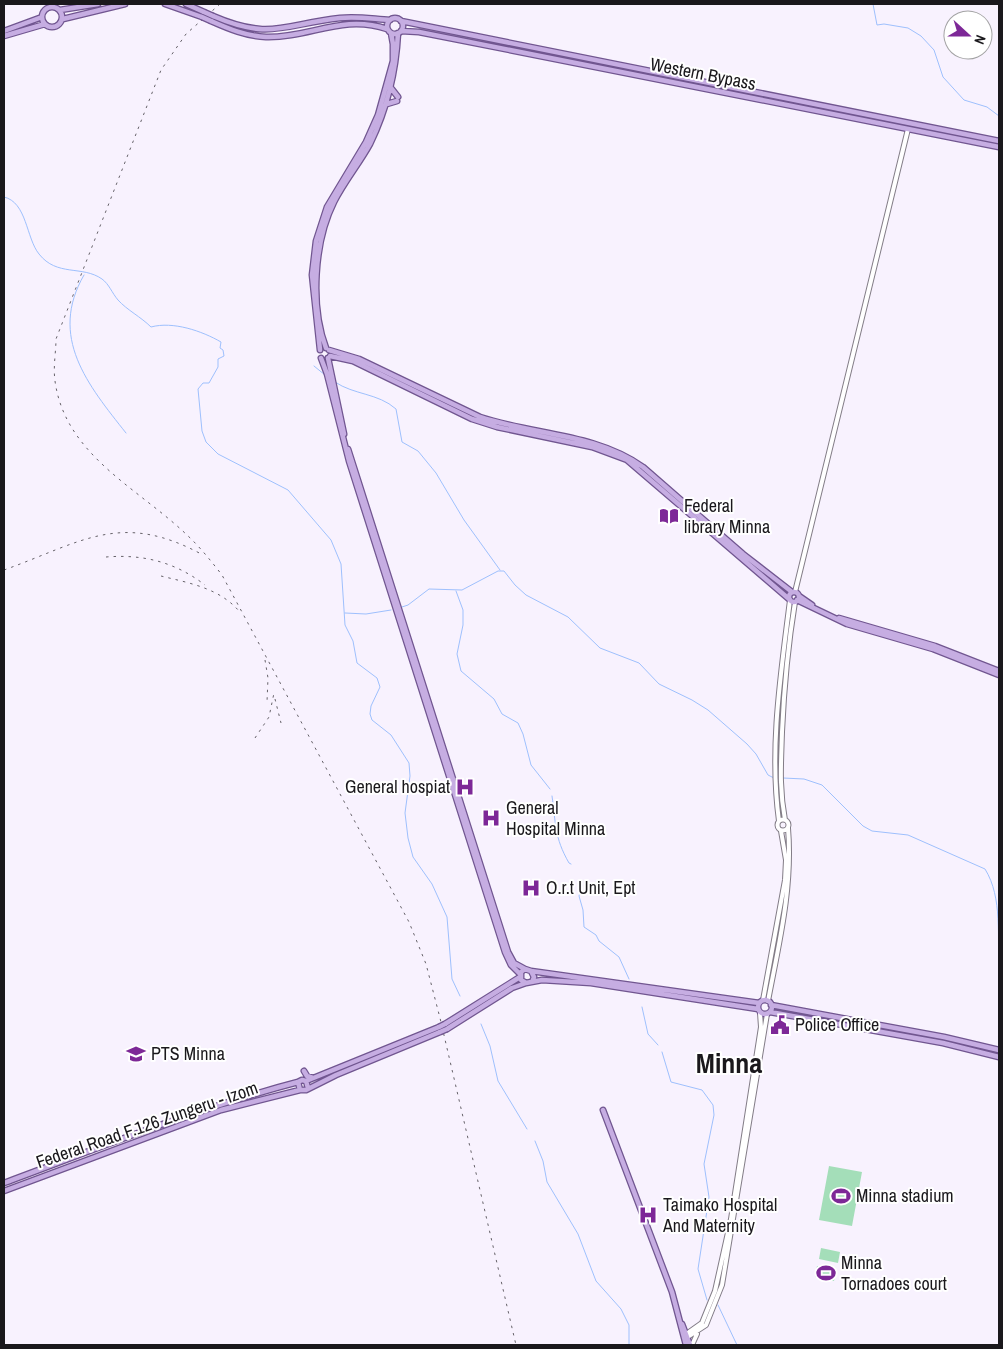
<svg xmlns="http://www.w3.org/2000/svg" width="1003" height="1349" viewBox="0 0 1003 1349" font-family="'Archivo Narrow',sans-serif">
	<rect width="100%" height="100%" fill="#f8f2fe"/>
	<path fill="#a4deb9" d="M829,1166L862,1172L852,1226L819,1220Z
		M821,1248L840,1252L838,1263L819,1259Z
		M817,1266L836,1270L834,1281L815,1277Z"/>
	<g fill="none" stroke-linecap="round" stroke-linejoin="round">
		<path stroke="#9ec0fd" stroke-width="1" d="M873,4L877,25L884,24L908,28L921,36L934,50L943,77L964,100L987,107L999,116
			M4,197C27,202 26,238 39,254C57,277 82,265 102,279C109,284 112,293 118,300C127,310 141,317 151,327C173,321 202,331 221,342L220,348L223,350L224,356L218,359V367L209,383H203L198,389L202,431L206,442L218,454L288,490L331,540L341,564L345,625L353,641L357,663L377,678L380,687L371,706L370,714L372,720L391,735L409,763L410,776L405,813L408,838L413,857L432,884L447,917L452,979L460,996
			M84,275C48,337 88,385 126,433
			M314,366L325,375
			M335,382C354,395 378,393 396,409L402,442L418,451L436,473L464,520L500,570
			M456,591L463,610V625L457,654L461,671L494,699L502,714L518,723L523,734L531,765L550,789
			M402,607L408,605L429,589L462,590L498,571H504L515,585L526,595L568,617L600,648L639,663L659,684L692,700L708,710L747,744L756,754L768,775L774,778
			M345,613L366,614L391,610
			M783,778L804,779L822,785L863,826L872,831L908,835L985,869C1003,898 997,938 999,971
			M552,796C556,823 554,837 569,863L571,864
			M582,885L579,896L583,910L584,927L596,935L599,941L619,957L629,979
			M642,1007L648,1034L658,1045
			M481,1024L490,1046L498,1081L527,1129
			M662,1052L671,1082L702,1090L713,1105L714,1115L704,1164L709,1197L698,1269L707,1300
			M535,1141L543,1161L547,1182L578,1234L596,1281L621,1309L629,1325V1345
			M718,1305L737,1345"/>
		<g stroke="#837d87" stroke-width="6">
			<path id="minor" d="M795,592L908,129
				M777.5 825a5.5 5.5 0 1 1 11 0a5.5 5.5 0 1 1-11 0Z
				M785,820C779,788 781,764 782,732C784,688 788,645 795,602
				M779,821C769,748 781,673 790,600
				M763,1000L785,880L786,860L781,831
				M768,1001C779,943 793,887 788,828
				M685,1335L702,1323L715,1291L731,1219L761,1027L760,1013
				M686,1338L706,1325L722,1285L767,1014
				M692,1345L697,1334"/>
		</g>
		<g stroke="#715690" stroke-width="7">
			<path id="major" d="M165,4L202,17
				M186,4L204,12
				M42 17a10 10 0 1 1 20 0a10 10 0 1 1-20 0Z
				M60,10L98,4
				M213,16C271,41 284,24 340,18C357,16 373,19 390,20
				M387 26a8 8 0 1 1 16 0a8 8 0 1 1-16 0Z
				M63,19L125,4
				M211,21C229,29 246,36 266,37C310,38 342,14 387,29
				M401,21L999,141
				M4,31L42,17
				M401,31L419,32L999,147
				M4,36L45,24
				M391,88L398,97
				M387,104L397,101
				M326,348C310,306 314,242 334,202C344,182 359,164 370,144C387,109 396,72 398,33
				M320,350L312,275L316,241L327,207L366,142L378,115L393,61V44L391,33
				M329,350L359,359L480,417C534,435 595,433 643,467L743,554L792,592
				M330,356L353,361L472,419L497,427L592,447L627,460L789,599
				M321,358L327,374L349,461L505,952L511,965L520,974
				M328,358L344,434
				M348,449L508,952L514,963L525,969
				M789 597a5 5 0 1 1 10 0a5 5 0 1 1-10 0Z
				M799,596L812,605
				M797,600L847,624L933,649L999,675
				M839,618L935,646L999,671
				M531,971L759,1003
				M532,982L534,977L531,971L525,969L521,972V980L526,983L542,980L591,983L758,1009
				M758 1007a7 7 0 1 1 14 0a7 7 0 1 1-14 0Z
				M771,1005L944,1037L999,1050
				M770,1012L943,1043L999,1057
				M445,1024L520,977
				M447,1029L512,988L526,983
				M304,1071L307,1076L313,1078
				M306,1081L439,1027
				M308,1088L306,1081L302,1080L298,1082L300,1090H306L336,1075L440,1032
				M603,1110L672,1292L686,1345
				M4,1183C101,1147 198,1108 298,1082
				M4,1191L221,1110L300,1090
				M682,1324L690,1345"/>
		</g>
		<use href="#minor" stroke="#fff" stroke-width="4"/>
		<use href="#major" stroke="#c6ade2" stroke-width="4.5"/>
		<path stroke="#666269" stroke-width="1" stroke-dasharray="2.5 5" stroke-linecap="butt" d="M220,4L186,34L161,70L56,339C56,352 53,367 55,381C65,455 138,488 187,535C200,547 211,561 222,575L409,922L426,964L440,1018L516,1345
			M106,557C143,554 175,562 205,585
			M4,570C82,542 121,510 203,555
			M161,576C189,583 219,588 239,611
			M265,660L268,678L267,702
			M275,699L281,723
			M255,738L269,717L274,693"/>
		<g stroke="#715690" stroke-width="7" stroke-linecap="butt">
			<path id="major-bridge" d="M204,12L213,16
				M202,17L211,21
				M439,1027L445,1024
				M440,1032L447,1029"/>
		</g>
		<use href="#major-bridge" stroke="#c6ade2" stroke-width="4.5"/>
	</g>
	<defs>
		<g id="library-bare" transform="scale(1.5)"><path d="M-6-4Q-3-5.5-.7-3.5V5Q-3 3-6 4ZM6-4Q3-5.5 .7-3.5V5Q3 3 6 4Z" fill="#7d2897" stroke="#fff" stroke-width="2.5" paint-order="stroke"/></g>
		<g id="hospital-bare" transform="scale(1.5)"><path d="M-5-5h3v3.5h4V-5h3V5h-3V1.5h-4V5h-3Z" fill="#7d2897" stroke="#fff" stroke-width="2.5" paint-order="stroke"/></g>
		<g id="civic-bare" transform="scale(1.5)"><path d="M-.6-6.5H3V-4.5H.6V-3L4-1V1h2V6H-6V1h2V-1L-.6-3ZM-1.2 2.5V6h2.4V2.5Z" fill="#7d2897" stroke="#fff" stroke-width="2.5" paint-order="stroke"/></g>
		<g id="university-bare" transform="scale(1.5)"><path d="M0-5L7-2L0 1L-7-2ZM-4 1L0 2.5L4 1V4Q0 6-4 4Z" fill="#7d2897" stroke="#fff" stroke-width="2.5" paint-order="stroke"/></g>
		<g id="stadium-bare" transform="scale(1.5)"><path d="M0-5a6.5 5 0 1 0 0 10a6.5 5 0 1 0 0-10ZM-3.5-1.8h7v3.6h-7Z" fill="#7d2897" stroke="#fff" stroke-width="2.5" paint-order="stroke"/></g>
	</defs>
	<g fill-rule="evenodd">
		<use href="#library-bare" x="669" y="516"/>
		<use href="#hospital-bare" x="465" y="787"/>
		<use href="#hospital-bare" x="491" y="818"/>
		<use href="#hospital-bare" x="531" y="888"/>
		<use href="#civic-bare" x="780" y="1025"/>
		<use href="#university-bare" x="136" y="1054"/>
		<use href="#stadium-bare" x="841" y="1196"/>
		<use href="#hospital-bare" x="648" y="1215"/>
		<use href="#stadium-bare" x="826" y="1273"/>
	</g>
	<g text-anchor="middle" stroke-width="4" stroke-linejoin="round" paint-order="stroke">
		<g font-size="18" fill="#1a181c" stroke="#fff">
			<text transform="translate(703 74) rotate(11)" y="6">Western Bypass</text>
			<text transform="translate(147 1125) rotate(-19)" y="6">Federal Road F.126 Zungeru - Izom</text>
		</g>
		<g font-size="18" fill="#1a181c" stroke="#fff" text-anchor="start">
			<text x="684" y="512">Federal<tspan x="684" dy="21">library Minna</tspan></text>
			<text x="450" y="793" text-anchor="end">General hospiat</text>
			<text x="506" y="814">General<tspan x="506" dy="21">Hospital Minna</tspan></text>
			<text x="546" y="894">O.r.t Unit, Ept</text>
			<text x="795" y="1031">Police Office</text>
			<text x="151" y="1060">PTS Minna</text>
			<text x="856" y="1202">Minna stadium</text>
			<text x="663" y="1211">Taimako Hospital<tspan x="663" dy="21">And Maternity</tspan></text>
			<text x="841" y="1269">Minna<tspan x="841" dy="21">Tornadoes court</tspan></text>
		</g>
		<g font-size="28" font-weight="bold" fill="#1a181c" stroke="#fff">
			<text x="729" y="1073">Minna</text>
		</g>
	</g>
	<rect width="1003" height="1349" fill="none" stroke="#1a181c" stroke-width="10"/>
	<g transform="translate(968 35) rotate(111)"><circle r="24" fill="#ffffff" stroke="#a3a3a4"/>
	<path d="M0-4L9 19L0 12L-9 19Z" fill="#7d2897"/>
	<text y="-8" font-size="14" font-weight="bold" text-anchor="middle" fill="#1a181c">N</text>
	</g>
</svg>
